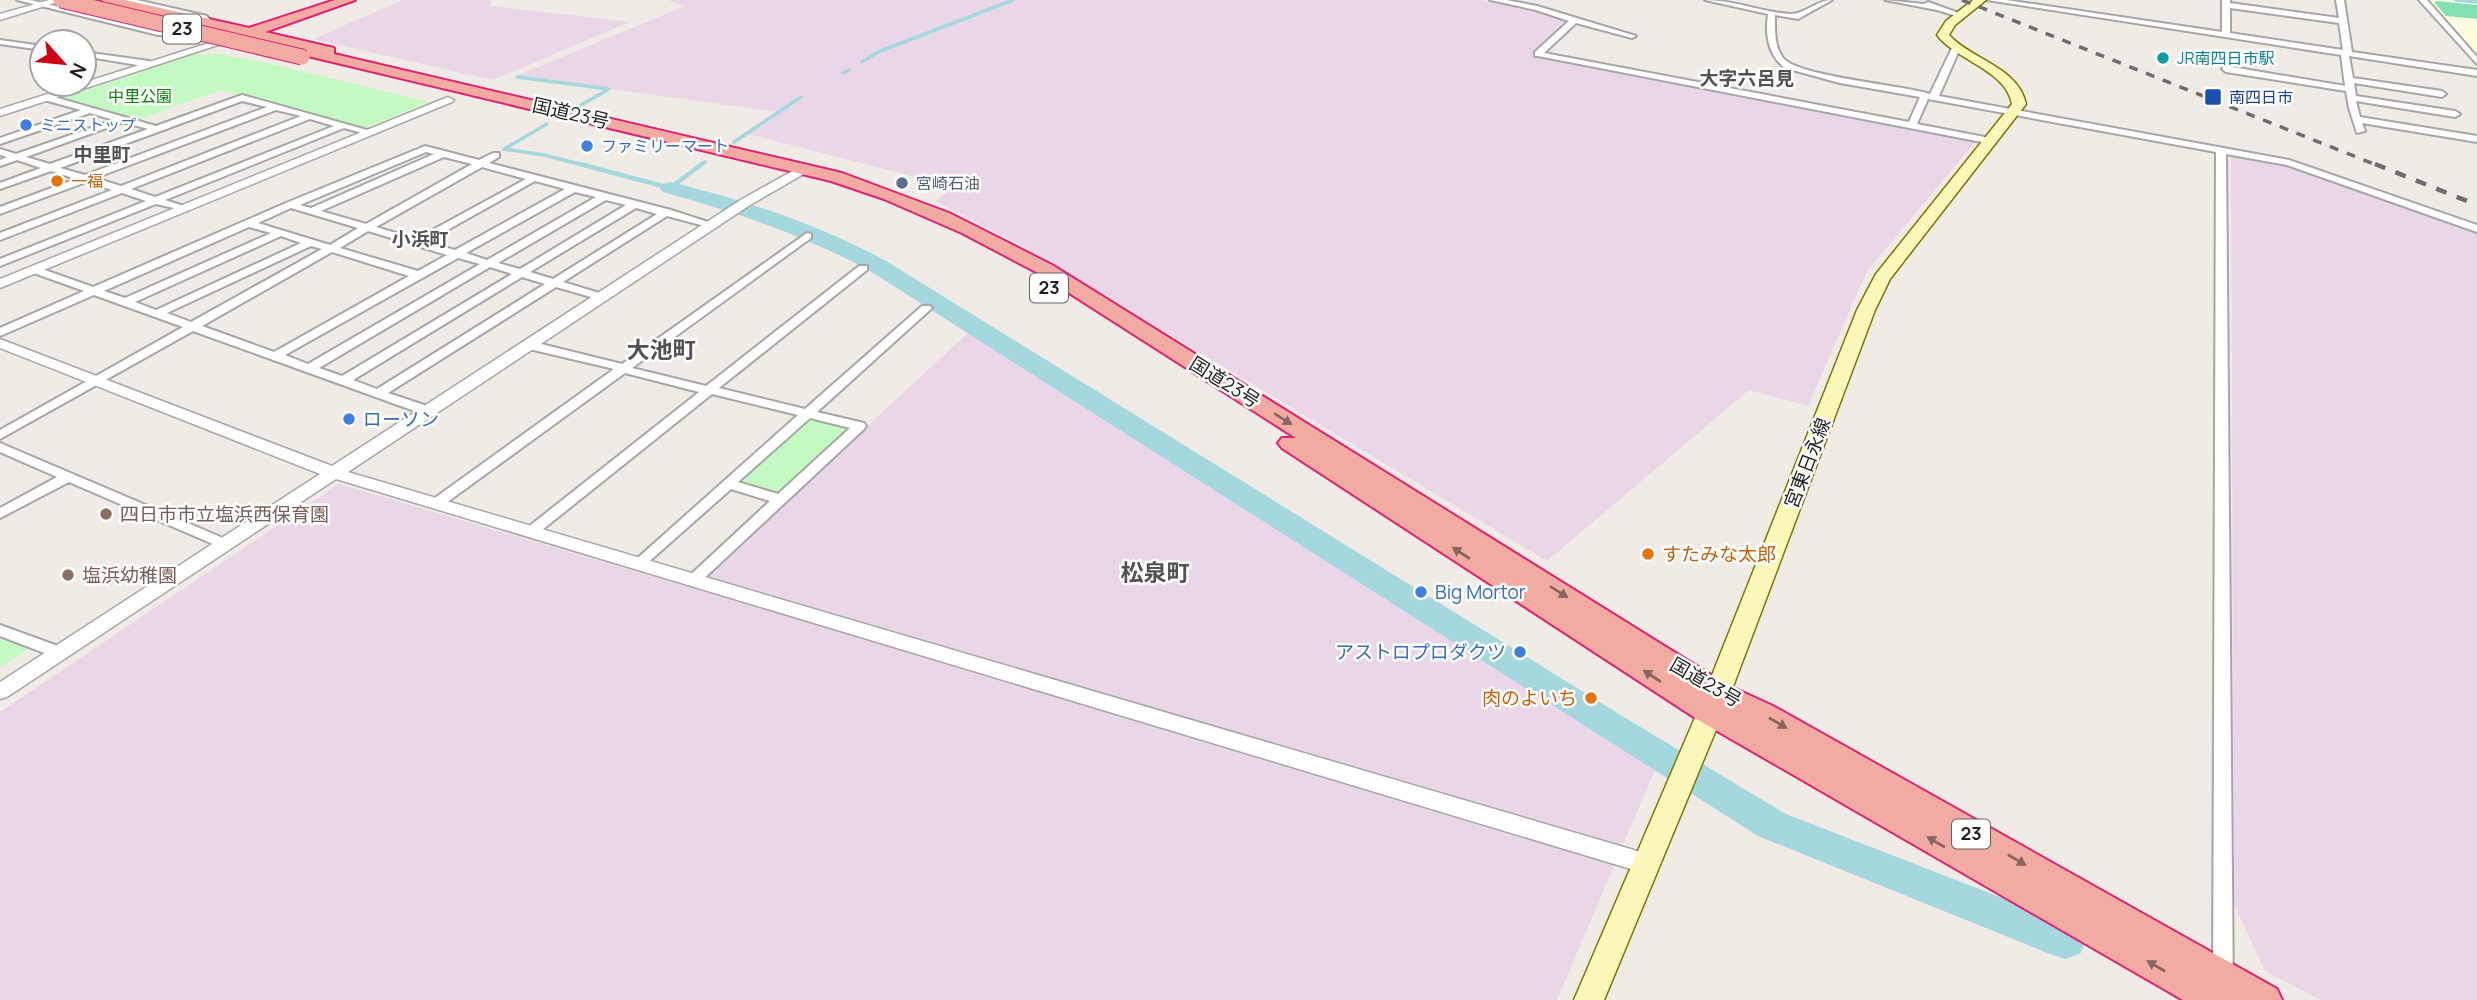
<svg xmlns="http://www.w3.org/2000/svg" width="2477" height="1000" viewBox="0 0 2477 1000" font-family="Manrope,'Noto Sans JP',sans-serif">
	<rect width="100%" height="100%" fill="#f0ebe5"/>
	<path fill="#e9d7e8" d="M403,0H491V6L630,22L493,80L313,39Z
		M668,0H1479L1533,10L1566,22L1534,55L1977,140L1867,271L1808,406L1749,390L1547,561L1024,247L935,201L954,187L748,134L779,112L516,76L685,6Z
		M2231,156L2290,166L2477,233V1000H2320L2265,971L2234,904Z
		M969,332L1657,765L1557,1000H0V712L339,484L692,588Z"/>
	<path fill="#fffcdf" d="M2444,0L2477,3V57L2428,1Z"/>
	<path fill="#c3fac2" d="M219,54L276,65L429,102L365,128L221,90L135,120L61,99L192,55Z
		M813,419L848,428V432L783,491L777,493L738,482L806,421Z
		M0,637L29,648L0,667Z"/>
	<path fill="#82e0b3" d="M2437,1L2477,5V19L2446,16L2434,2Z"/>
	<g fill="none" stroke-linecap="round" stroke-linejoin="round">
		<path stroke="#a5d7de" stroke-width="3.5" d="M2456,0L2477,2
			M862,62L878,52L1013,0
			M843,73L849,70
			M517,77L609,89L581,105
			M547,124L504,149L544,155L587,166
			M734,142L801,97
			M699,166L705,162"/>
		<path stroke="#a5d7de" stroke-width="4.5" d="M580,164L670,188L702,164"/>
		<path fill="#a5d7de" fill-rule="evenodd" d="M670,182C745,200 818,224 886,261L1627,719L1786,814L2080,928L2086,941L2080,954L2065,959L2050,954L1758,836L870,271C804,235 735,212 663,192L659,188L663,184Z"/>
		<g stroke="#a6a6a6" stroke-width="4">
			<path id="minor" d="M17,0H30L158,31H177L181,33L177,35H158Z
				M123,0H137L207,16L213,23L206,25L201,20Z
				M1490,0H1506L1537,6L1636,36L1632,38L1576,23L1544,53L1909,122L1920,97L1840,83L1785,68C1768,55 1765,34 1768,14L1705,0C1735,0 1764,13 1791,14C1805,14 1817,0 1832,0L1798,19L1775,15C1775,29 1774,46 1783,58C1799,77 1903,85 1930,94L1952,48L1956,46L1960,48L1939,96L2289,160L2477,225V232L2287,165L2226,154L2233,1000H2213L2216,152L1928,99L1917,124L1995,139V143L1992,144L1538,56H1535V52L1569,21L1536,10Z
				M1885,0L1924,4L1928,2L1964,15L1960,17L1937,10Z
				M1987,0H2006L2222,32V0H2230V3L2339,18L2336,0H2344L2352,52L2477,70V76L2349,56L2353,78L2442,91L2446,94L2442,97L2354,83L2356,96L2455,111L2460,114L2455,117L2356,101L2360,117L2477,136V142L2362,123L2365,131L2357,133L2349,108L2346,91L2226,72L2222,69L2226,66L2345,86L2341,55ZM2230,8L2339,23L2343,50L2230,33Z
				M2419,0H2427L2477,57V64Z
				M0,40L42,46V50L0,44Z
				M84,52L149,61L153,64L149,67L84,56Z
				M47,95L156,126L242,95L374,132L369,135L344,128L165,200L187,207V211L156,204L0,266V259L146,201L122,193L0,240V233L112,190L86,182L0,214V207L76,179L51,171L0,189V183L41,168L17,160L0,166V160L7,157L0,155V149L16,154L114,120L90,113L0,144V138L81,110L44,100L43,98ZM242,101L267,107L85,175L60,168ZM276,110L301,116L121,186L95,178ZM310,119L334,126L155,197L131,189ZM123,122L148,129L50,164L26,157Z
				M425,146L479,160L493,153H499V157L489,163L671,210L717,225L712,228L667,216L563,282L606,295V299H598L556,287L388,393L433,408L434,411L433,414H423L193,331L0,439V430L183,327L94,295L0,336V328L84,291L31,272V268H39L93,287L286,203ZM426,152L434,154L311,208L300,205ZM444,157L472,164L366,224L321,211ZM482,167L526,179L416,239L376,227ZM535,181L565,189L455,250L426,242ZM575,192L596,197L487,260L466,253ZM606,200L626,205L520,269L498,263ZM291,208L358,228L330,245L258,223ZM636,208L657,214L553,279L530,272ZM249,227L271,233L125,298L104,291ZM368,231L447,255L418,271L340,248ZM281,236L301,243L156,310L135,302ZM311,246L322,249L191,322L167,313ZM332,252L409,276L274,352L202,326ZM458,258L480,264L308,364L285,355ZM490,267L512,274L342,376L319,368ZM522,277L545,284L377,389L353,380Z
				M807,233L811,234V238L632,368L706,386L859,266H867V270L719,388L805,409L922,306H930L932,308L817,412L864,423L866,426L864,429L699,583L694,584L686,579L770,501L731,489L644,566L639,568L632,563L798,415L712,394L537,534H527L525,531L527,528L699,392L625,373L442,506H432L430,503L432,500L614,369L525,348L523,345L525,342L529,341L622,364ZM810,418L850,428L778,494L738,482Z
				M0,443L230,541L232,544L230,547H220L69,482L0,518V508L57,477L0,452Z
				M0,625L66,649L68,653L66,657L60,659L0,636Z"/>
		</g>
		<g stroke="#a6a6a6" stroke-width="3">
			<path id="tertiary" d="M49,0H64L0,20V14Z
				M212,42L221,44L0,116V109Z
				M448,97L454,100L452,102L0,288V279Z
				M805,164L811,168L809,171L750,205L348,472L1644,853L1652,856L1656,863L1652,870L1644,873L336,479L7,697L0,699V682L320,474L0,348V339L332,466L742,199Z"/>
		</g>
		<g stroke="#787903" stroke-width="3">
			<path id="secondary" d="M1973,0H1986L1955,25L1949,35C1972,60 2018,67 2026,104L1890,279L1875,310L1723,713L1604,1000H1574L1697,713L1857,310L1876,274L2012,104C2006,70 1957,61 1937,35L1946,21Z"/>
		</g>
		<g stroke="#de2375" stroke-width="4">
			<path id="trunk" d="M101,0H125L249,28L335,0H355L265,32L334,48V54L842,173L949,213L1052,265L1727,685L1773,706L2277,989L2282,1000H2183L1700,721L1282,448L1278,443L1282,438H1296L1038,273L962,233L884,199L831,181L312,57L307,56V50L108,4Z"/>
		</g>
		<use href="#minor" fill="#fff" fill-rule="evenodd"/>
		<use href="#tertiary" fill="#fff" fill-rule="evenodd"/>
		<use href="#secondary" fill="#faf7b9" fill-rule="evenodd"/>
		<use href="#trunk" fill="#f2aba2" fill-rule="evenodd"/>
		<path stroke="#6d6d6d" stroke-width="3.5" stroke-dasharray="9 9" stroke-linecap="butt" d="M1962,0L2379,166"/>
		<path stroke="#6d6d6d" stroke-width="4.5" stroke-dasharray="11 11" stroke-linecap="butt" d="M2375,164L2477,205"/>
		<g stroke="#de2375" stroke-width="17" stroke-linecap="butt">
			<path id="trunk-bridge" d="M61,0L302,57"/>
		</g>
		<use href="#trunk-bridge" stroke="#f2aba2" stroke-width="15"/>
	</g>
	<defs><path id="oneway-solid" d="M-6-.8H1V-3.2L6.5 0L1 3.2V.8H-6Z" transform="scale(1.75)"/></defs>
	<g fill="#886560">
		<use href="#oneway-solid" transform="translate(1283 419) rotate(32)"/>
		<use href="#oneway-solid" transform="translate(1461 553) rotate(-147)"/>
		<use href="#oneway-solid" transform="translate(1559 592) rotate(32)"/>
		<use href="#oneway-solid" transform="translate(1652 676) rotate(-147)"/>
		<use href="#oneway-solid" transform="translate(1778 723) rotate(30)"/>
		<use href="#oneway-solid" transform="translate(1936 842) rotate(-150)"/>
		<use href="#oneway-solid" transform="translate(2017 860) rotate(30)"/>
		<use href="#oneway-solid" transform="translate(2156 966) rotate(-150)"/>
	</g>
	<circle fill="#0f9aa8" stroke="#fff" stroke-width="2.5" cx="2163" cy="58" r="7"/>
	<rect fill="#1a4fb4" stroke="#fff" stroke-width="2.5" x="2204" y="88" width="18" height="18" rx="3.5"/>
	<g fill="#3f7fe0" stroke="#fff" stroke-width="2.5">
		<circle cx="26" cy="125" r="7"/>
		<circle cx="587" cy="146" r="7"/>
		<circle cx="349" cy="419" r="7"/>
		<circle cx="1421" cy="592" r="7"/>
		<circle cx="1520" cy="652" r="7"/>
	</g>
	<g fill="#e8710a" stroke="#fff" stroke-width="2.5">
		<circle cx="57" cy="181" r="7"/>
		<circle cx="1648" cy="554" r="7"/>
		<circle cx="1591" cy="698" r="7"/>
	</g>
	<circle fill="#5c6f8a" stroke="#fff" stroke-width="2.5" cx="902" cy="183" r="7"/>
	<g fill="#8d6e63" stroke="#fff" stroke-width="2.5">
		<circle cx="106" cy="514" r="7"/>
		<circle cx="68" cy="575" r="7"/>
	</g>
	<g text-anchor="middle" stroke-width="5" stroke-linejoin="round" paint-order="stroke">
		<g font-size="16" fill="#0d838f" stroke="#fff" text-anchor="start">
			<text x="2177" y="64">JR南四日市駅</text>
		</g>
		<g font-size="16" fill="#0c800a" stroke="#fff">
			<text x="140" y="102">中里公園</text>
		</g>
		<g font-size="16" fill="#164399" stroke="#fff" text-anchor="start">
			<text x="2229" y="103">南四日市</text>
		</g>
		<g font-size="16" fill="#366cbe" stroke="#fff" text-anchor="start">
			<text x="40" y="131">ミニストップ</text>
			<text x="601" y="152">ファミリーマート</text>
		</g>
		<g font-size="16" fill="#c56008" stroke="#fff" text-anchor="start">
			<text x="71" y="187">一福</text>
		</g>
		<g font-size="16" fill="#4e5e75" stroke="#fff" text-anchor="start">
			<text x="916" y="189">宮崎石油</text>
		</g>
		<g fill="#fff" stroke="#626262" stroke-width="2">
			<rect x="163" y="14.5" width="38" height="29" rx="5"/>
			<rect x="1030" y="273.5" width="38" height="29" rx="5"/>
			<rect x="1952" y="819.5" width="38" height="29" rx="5"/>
		</g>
		<g font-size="18" font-weight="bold" fill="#1f1f1f">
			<text x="182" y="35">23</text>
			<text x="1049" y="294">23</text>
			<text x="1971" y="840">23</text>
		</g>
		<g font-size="19" font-weight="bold" fill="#525252" stroke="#fff">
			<text x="1747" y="85">大字六呂見</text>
			<text x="102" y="161">中里町</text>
			<text x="420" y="246">小浜町</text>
		</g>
		<g font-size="19" fill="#1f1f1f" stroke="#fff">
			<text transform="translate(571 113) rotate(13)" y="7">国道23号</text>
			<text transform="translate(1225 382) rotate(32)" y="7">国道23号</text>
			<text transform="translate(1807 463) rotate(-69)" y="7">宮東日永線</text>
			<text transform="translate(1706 682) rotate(30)" y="7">国道23号</text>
		</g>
		<g font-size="19" fill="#366cbe" stroke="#fff" text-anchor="start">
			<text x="363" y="426">ローソン</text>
			<text x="1435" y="599">Big Mortor</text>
			<text x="1506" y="659" text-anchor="end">アストロプロダクツ</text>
		</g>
		<g font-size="19" fill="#785e54" stroke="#fff" text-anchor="start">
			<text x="120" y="521">四日市市立塩浜西保育園</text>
			<text x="82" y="582">塩浜幼稚園</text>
		</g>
		<g font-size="19" fill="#c56008" stroke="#fff" text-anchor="start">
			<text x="1662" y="561">すたみな太郎</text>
			<text x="1577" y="705" text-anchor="end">肉のよいち</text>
		</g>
		<g font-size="23" font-weight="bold" fill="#525252" stroke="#fff">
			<text x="661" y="358">大池町</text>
			<text x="1155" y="581">松泉町</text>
		</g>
	</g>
	<g transform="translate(63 63) rotate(117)"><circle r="33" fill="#ffffff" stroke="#a5a5a5" stroke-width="2"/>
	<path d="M0-5L12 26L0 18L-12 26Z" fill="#ce0014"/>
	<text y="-10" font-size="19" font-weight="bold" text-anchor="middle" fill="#1f1f1f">N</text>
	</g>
</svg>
